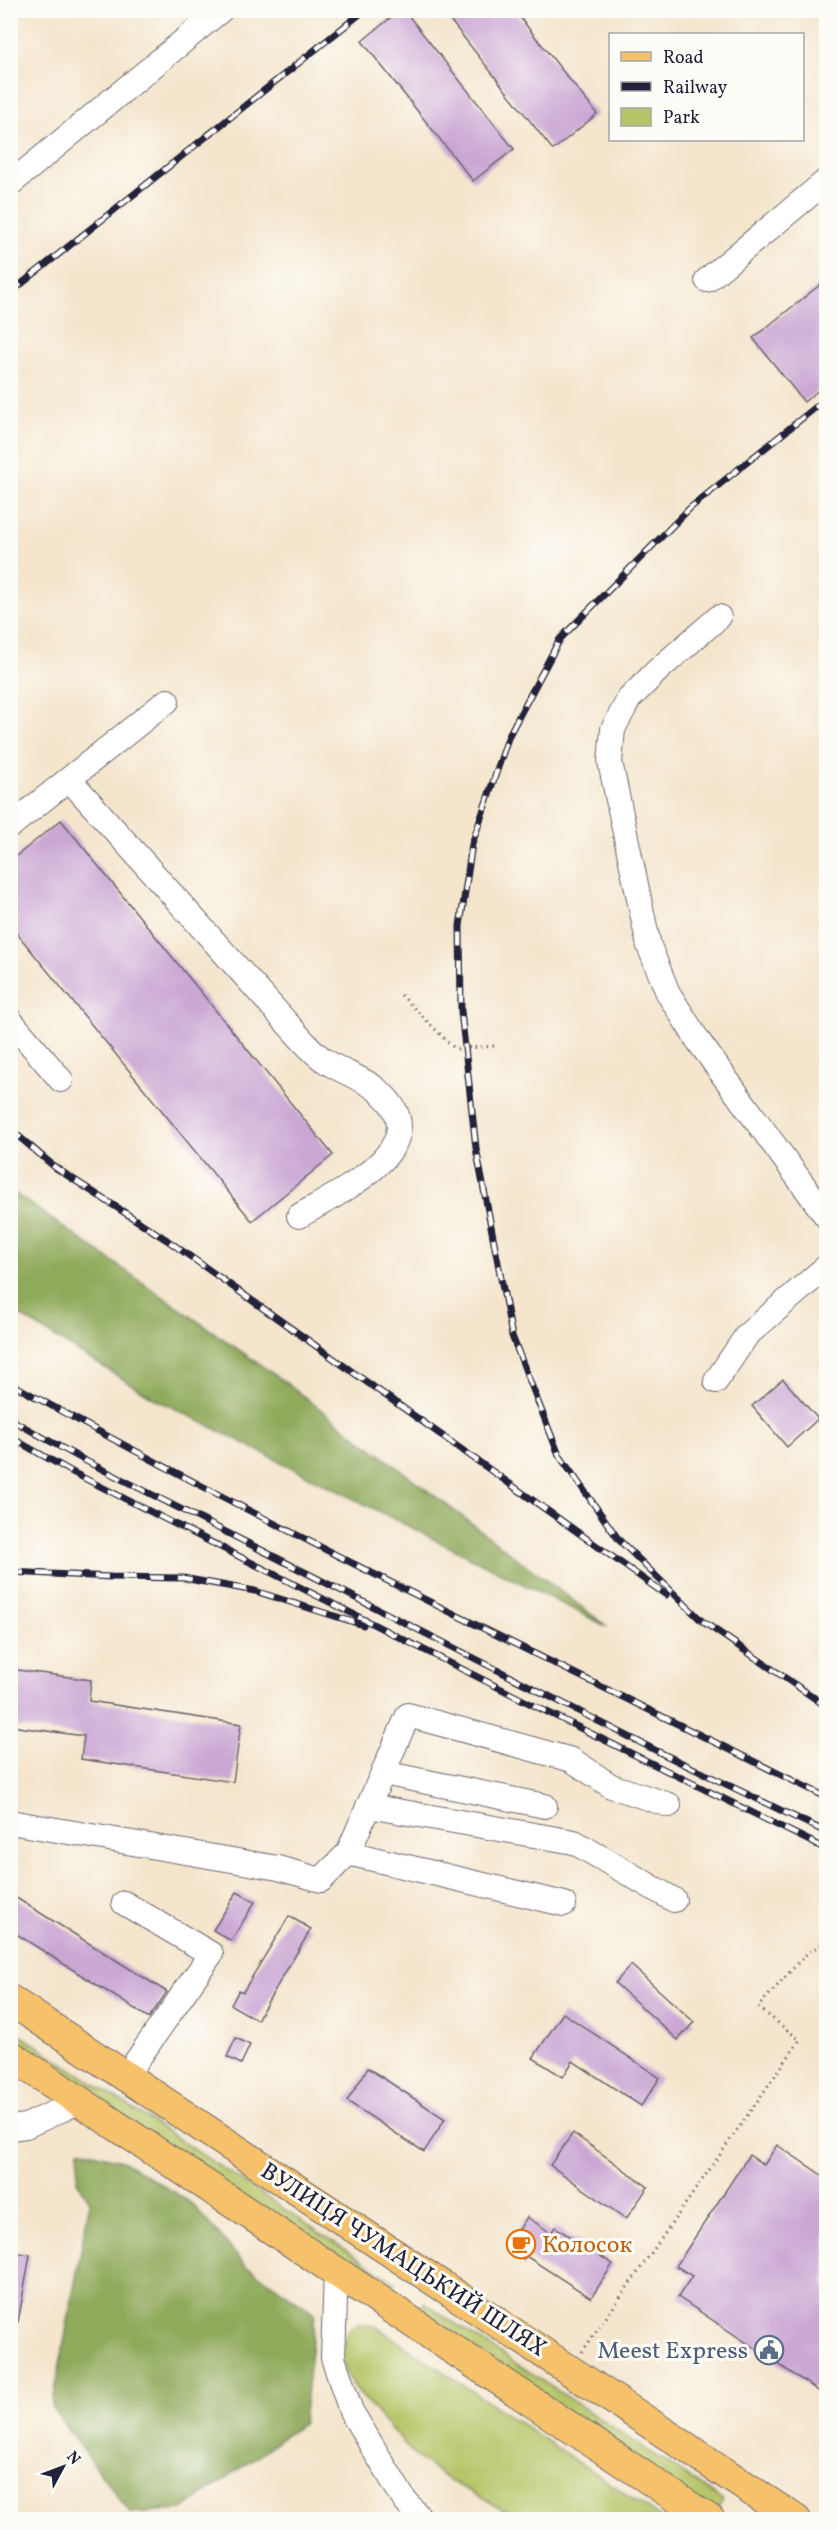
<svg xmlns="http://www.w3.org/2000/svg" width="837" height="2530" viewBox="0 0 837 2530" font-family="Vollkorn,serif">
	<rect width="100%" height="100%" fill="#fdfcf7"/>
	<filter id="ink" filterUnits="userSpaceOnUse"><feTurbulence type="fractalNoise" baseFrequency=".0167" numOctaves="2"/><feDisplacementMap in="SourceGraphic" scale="12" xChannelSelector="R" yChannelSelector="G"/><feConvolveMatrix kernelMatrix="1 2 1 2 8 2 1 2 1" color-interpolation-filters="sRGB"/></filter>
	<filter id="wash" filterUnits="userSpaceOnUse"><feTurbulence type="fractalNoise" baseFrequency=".008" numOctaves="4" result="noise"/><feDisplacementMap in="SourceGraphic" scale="24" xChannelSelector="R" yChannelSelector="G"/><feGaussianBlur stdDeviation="1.35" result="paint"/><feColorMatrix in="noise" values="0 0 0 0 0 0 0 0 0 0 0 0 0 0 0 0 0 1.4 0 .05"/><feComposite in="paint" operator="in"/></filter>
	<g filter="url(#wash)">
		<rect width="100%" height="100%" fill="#f4e5cc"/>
		<path fill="#b6c568" stroke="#6c7452" stroke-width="1.5" d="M10,2028L396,2283L389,2294L11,2045Z
			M424,2303L723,2500L715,2513L415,2316Z
			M358,2324H372L663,2519H522L454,2483L415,2456L352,2385L340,2353L348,2329Z"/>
		<path fill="#90aa5c" stroke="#59664c" stroke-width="1.5" d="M10,1190L282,1380L608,1627L152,1397L11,1310Z
			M79,2149L124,2161L191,2203L246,2266L315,2313L303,2423L183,2509L130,2513L52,2408L90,2201L77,2181Z"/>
		<g id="blocks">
			<path fill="#cba7d4" d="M400,10H404L514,149L473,181L362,41Z
				M442,10H514L597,114L553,150Z
				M826,280V384L804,402L753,338Z
				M61,820L333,1155L252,1221L10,925V861Z
				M783,1379L818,1419L787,1447L752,1406Z
				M10,1669L91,1680L89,1701L241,1724L233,1782L81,1759L84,1736L10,1726Z
				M237,1892L255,1902L231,1941L213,1930Z
				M10,1894L167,1992L149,2018L10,1930Z
				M289,1916L311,1929L257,2020L231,2005L239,1990L243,1992Z
				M631,1965L694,2022L678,2040L615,1983Z
				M563,2013L660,2078L641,2106L573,2061L563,2077L533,2058Z
				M236,2038L250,2045L241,2064L227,2057Z
				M368,2068L445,2119L424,2152L347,2101Z
				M573,2133L648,2187L626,2219L550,2165Z
				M777,2145L826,2178V2396L678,2297L692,2276L676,2266L749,2155L764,2165Z
				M527,2217L551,2233L555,2227L613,2264L591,2298L526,2256L523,2260L506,2249Z
				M10,2251L30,2255L18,2322L10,2321Z"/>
		</g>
	</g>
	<g filter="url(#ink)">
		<use href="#blocks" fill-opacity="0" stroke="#6c666e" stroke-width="1.5"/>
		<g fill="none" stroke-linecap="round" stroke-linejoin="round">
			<g stroke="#6c666e" stroke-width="26">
				<path id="minor" d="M10,184L221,10
					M707,280L826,181
					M719,617L659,669L629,699L613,729L610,762L649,946L668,993L699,1042L826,1216
					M69,779L303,1041C310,1048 318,1057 327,1062C342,1072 362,1078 376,1089C445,1143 340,1192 299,1216
					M10,826L167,701
					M10,1020L61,1080
					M716,1381L747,1335L826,1267
					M383,1773L545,1806
					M368,1806L574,1842L674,1900
					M10,1822L278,1868L321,1880L348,1853
					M124,1903L211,1954L126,2076
					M564,1904L348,1853L408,1715L572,1760L611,1786L669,1805
					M10,2128L26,2126L80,2101
					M336,2272L333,2358L351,2411L405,2501L422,2520"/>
			</g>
			<g stroke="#6c666e" stroke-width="32">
				<path id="major" d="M10,2000L796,2520
					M10,2055L710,2520"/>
			</g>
			<path stroke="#6c666e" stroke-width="3" stroke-dasharray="1.5 4.5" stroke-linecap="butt" d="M401,995L455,1049L495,1046
				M582,2352L800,2040L758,2007L807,1953L826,1942"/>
			<use href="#minor" stroke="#fff" stroke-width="24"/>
			<use href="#major" stroke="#f5c16b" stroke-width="30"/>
			<g stroke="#22223b" stroke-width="7">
				<path id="rail" d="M10,293L365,10
					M826,399L690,508L560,639L509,735L472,844L460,926L461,1011L476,1148L512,1336L559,1455L619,1540L702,1621L826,1706
					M10,1129L56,1168L167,1240L666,1595
					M10,1383C277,1531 553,1662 826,1797
					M10,1419L82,1459L659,1752L826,1832
					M10,1437L74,1473L531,1704L826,1849
					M10,1572L111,1577L183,1578L255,1591L363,1625"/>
			</g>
			<use href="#rail" stroke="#fdfcf7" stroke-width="4.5" stroke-dasharray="14" stroke-linecap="butt"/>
		</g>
	</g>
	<defs>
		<g id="cafe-ring" transform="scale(1.5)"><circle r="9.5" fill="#fdfcf7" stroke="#e8710a" stroke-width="1.5"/><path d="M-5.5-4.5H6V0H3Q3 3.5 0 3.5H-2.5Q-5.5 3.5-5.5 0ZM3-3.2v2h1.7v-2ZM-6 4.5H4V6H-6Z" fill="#e8710a"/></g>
		<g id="civic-ring" transform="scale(1.5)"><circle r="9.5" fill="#fdfcf7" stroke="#5c6f8a" stroke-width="1.5"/><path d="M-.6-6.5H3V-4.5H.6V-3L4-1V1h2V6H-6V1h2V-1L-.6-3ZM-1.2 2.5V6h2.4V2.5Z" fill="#5c6f8a"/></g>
	</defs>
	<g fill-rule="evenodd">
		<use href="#cafe-ring" x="521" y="2244"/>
		<use href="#civic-ring" x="769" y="2350"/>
	</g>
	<g text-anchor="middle" stroke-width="6" stroke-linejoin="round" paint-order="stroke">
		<g font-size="24" fill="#c56008" stroke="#fdfcf7" text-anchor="start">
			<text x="542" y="2252">Колосок</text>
		</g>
		<g font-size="24" fill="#22223b" stroke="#fdfcf7">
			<text transform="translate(404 2259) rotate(33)" y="8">ВУЛИЦЯ ЧУМАЦЬКИЙ ШЛЯХ</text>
		</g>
		<g font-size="24" fill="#4e5e75" stroke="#fdfcf7" text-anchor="end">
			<text x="748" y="2358">Meest Express</text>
		</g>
	</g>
	<rect width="837" height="2530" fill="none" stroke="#fdfcf7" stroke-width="36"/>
	<rect x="609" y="33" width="195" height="108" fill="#fdfcf7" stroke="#a5a5ac" stroke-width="1.5"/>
	<rect x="621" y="52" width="30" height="9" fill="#f5c16b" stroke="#a5a5ac" stroke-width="1.5"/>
	<text x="663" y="63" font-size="18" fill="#22223b">Road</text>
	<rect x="621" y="82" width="30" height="9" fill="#22223b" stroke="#a5a5ac" stroke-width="1.5"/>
	<text x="663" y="93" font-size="18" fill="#22223b">Railway</text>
	<rect x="621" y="108" width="30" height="18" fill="#b6c568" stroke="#a5a5ac" stroke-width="1.5"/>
	<text x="663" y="123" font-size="18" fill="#22223b">Park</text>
	<g transform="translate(63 2467) rotate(49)" stroke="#fdfcf7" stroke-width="4.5" paint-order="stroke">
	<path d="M0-4.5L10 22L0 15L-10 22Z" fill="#22223b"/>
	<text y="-9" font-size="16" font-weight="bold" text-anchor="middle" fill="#22223b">N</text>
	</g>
</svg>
